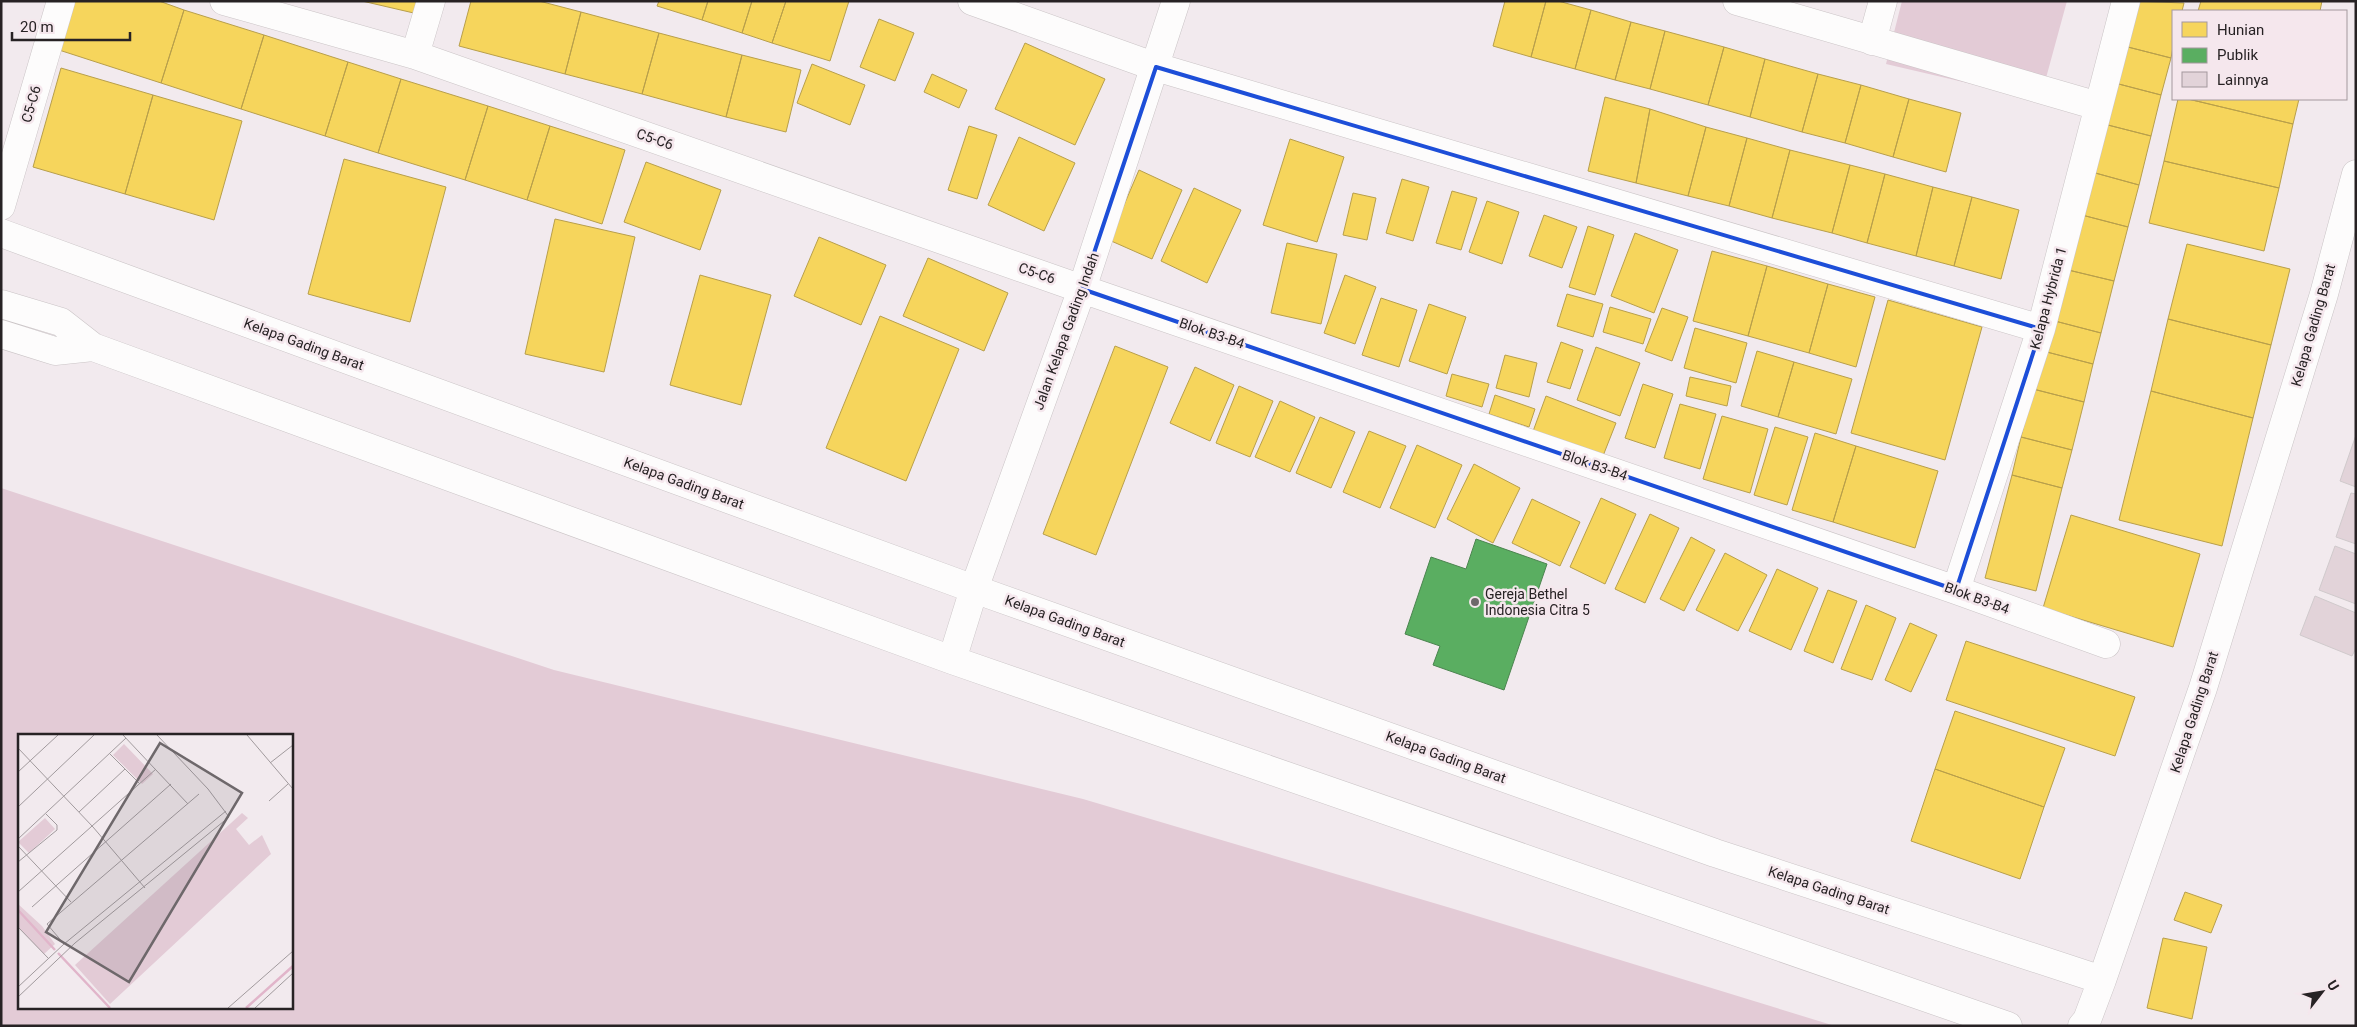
<svg xmlns="http://www.w3.org/2000/svg" width="2357" height="1027" viewBox="0 0 2357 1027" font-family="Roboto,sans-serif">
	<rect width="100%" height="100%" fill="#f2eaee"/>
	<path fill="#e3cbd6" fill-rule="evenodd" d="M1902,1H2067L2040,100L1886,64Z
		M1,488L554,670L1083,799L1454,909L1835,1026H1ZM19,736H291V1008H19Z"/>
	<path fill="#f6d55c" stroke="#b89f4b" d="M74,1H159L184,10L161,83L59,50Z
		M362,1H421L418,14Z
		M471,1H539L581,12L565,74L459,46Z
		M659,1H708L702,20L657,6Z
		M708,1H752L742,33L702,20Z
		M752,1H786L772,43L742,33Z
		M786,1H849L830,61L772,43Z
		M1505,1H1546L1531,57L1493,46Z
		M1546,1H1558L1591,10L1575,69L1531,57Z
		M2131,1L2184,3L2182,11H2173V47L2171,58L2120,45Z
		M2201,1H2322L2320,11H2198Z
		M184,10L264,35L241,109L161,83Z
		M1591,10L1631,22L1615,80L1575,69Z
		M581,12L659,33L642,94L565,74Z
		M879,19L914,33L895,81L860,67Z
		M1631,22L1665,31L1650,89L1615,80Z
		M1665,31L1724,47L1708,105L1650,89Z
		M659,33L742,55L726,117L642,94Z
		M264,35L348,62L325,136L241,109Z
		M1025,43L1105,79L1075,145L995,109Z
		M2120,45L2171,58L2161,95L2111,82Z
		M1724,47L1765,59L1750,117L1708,105Z
		M742,55L801,70L786,132L726,117Z
		M1765,59L1818,74L1802,132L1750,117Z
		M348,62L401,79L378,153L325,136Z
		M812,64L865,85L850,125L797,103Z
		M61,68L153,95L125,194L33,167Z
		M932,74L967,90L959,108L924,92Z
		M1818,74L1861,85L1845,143L1802,132Z
		M401,79L488,106L465,180L378,153Z
		M2111,82L2161,95L2151,136L2100,123Z
		M1861,85L1909,99L1893,157L1845,143Z
		M153,95L242,121L214,220L125,194Z
		M1605,97L1650,109L1636,183L1588,171Z
		M1909,99L1961,113L1946,172L1893,157Z
		M2178,99H2188L2293,124L2279,188L2164,161Z
		M2188,99H2299L2293,124Z
		M488,106L550,126L527,200L465,180Z
		M1650,109L1706,127L1688,196L1636,183Z
		M2100,123L2151,136L2139,185L2088,171Z
		M550,126L625,150L602,224L527,200Z
		M969,126L997,135L977,199L948,190Z
		M1706,127L1747,138L1729,206L1688,196Z
		M1019,137L1075,163L1044,231L988,205Z
		M1747,138L1790,150L1772,218L1729,206Z
		M1290,139L1344,157L1317,242L1263,225Z
		M1790,150L1850,165L1832,233L1772,218Z
		M344,159L446,187L410,322L308,294Z
		M2164,161L2279,188L2264,251L2149,223Z
		M646,162L721,190L700,250L624,222Z
		M1850,165L1885,174L1867,243L1832,233Z
		M1139,170L1182,190L1152,259L1109,240Z
		M2088,171L2139,185L2128,227L2078,214Z
		M1885,174L1933,187L1916,256L1867,243Z
		M1402,179L1429,187L1413,241L1386,233Z
		M1933,187L1972,197L1954,266L1916,256Z
		M1194,188L1241,210L1207,283L1161,261Z
		M1452,191L1477,198L1461,250L1436,243Z
		M1353,193L1376,198L1367,240L1343,235Z
		M1972,197L2019,210L2001,279L1954,266Z
		M1487,201L1519,212L1502,264L1469,252Z
		M2078,214L2128,227L2114,281L2064,269Z
		M1544,215L1577,227L1562,268L1529,256Z
		M555,219L635,237L604,372L525,354Z
		M1588,226L1614,235L1595,295L1569,287Z
		M1635,233L1678,250L1654,313L1611,296Z
		M819,237L886,265L861,325L794,296Z
		M1287,243L1337,254L1321,324L1271,313Z
		M2187,244L2290,269L2271,345L2168,319Z
		M1712,251L1767,266L1748,336L1693,321Z
		M928,258L1008,293L984,351L903,316Z
		M1767,266L1828,284L1809,353L1748,336Z
		M2064,269L2114,281L2101,333L2051,320Z
		M700,275L771,295L741,405L670,385Z
		M1345,275L1376,287L1355,344L1324,333Z
		M1828,284L1875,297L1856,367L1809,353Z
		M1567,294L1603,304L1593,337L1557,326Z
		M1381,298L1417,310L1399,367L1362,355Z
		M1888,300L1982,327L1945,460L1851,433Z
		M1429,304L1466,317L1447,374L1409,361Z
		M1610,307L1651,319L1643,344L1603,332Z
		M1662,308L1688,317L1672,361L1645,351Z
		M880,316L959,349L906,481L826,448Z
		M2168,319L2271,345L2253,418L2151,391Z
		M2051,320L2101,333L2093,364L2043,351Z
		M1695,328L1747,343L1736,383L1684,368Z
		M1561,342L1583,350L1570,389L1547,382Z
		M1115,346L1168,367L1096,555L1043,534Z
		M1596,347L1640,363L1620,416L1577,400Z
		M1757,351L1794,362L1778,417L1741,406Z
		M2043,351L2093,364L2084,402L2033,389Z
		M1505,355L1537,363L1529,397L1496,388Z
		M1794,362L1852,379L1836,434L1778,417Z
		M1195,367L1234,385L1210,441L1170,423Z
		M1452,374L1489,384L1482,407L1446,396Z
		M1690,377L1731,386L1727,406L1686,396Z
		M1643,384L1673,394L1655,448L1625,438Z
		M1239,386L1273,401L1250,457L1216,443Z
		M2033,389L2084,402L2072,450L2021,437Z
		M2151,391L2253,418L2222,546L2119,520Z
		M1495,395L1535,409L1529,427L1489,414Z
		M1546,396L1616,423L1601,461L1532,434Z
		M1280,401L1315,417L1290,472L1255,457Z
		M1680,404L1716,414L1700,469L1664,458Z
		M1722,416L1768,429L1750,493L1703,479Z
		M1320,417L1355,432L1331,488L1296,473Z
		M1775,427L1808,437L1787,505L1754,495Z
		M1369,431L1406,446L1380,508L1343,492Z
		M1815,433L1856,446L1833,522L1792,510Z
		M2021,437L2072,450L2062,488L2012,475Z
		M1417,445L1462,465L1435,528L1390,508Z
		M1856,446L1938,471L1915,548L1833,522Z
		M1474,464L1520,488L1493,543L1447,519Z
		M2012,475L2062,488L2036,591L1985,578Z
		M1601,498L1636,514L1605,584L1570,567Z
		M1532,499L1580,522L1560,566L1512,543Z
		M1650,514L1679,528L1645,603L1615,589Z
		M2071,515L2200,554L2173,647L2043,608Z
		M1691,537L1715,550L1684,611L1660,599Z
		M1725,553L1767,575L1738,631L1696,610Z
		M1777,569L1818,588L1791,650L1749,631Z
		M1828,590L1857,601L1833,663L1804,651Z
		M1866,605L1896,618L1872,680L1841,669Z
		M1910,623L1937,635L1911,692L1885,680Z
		M1966,641L2135,697L2115,756L1946,700Z
		M1955,711L2065,748L2044,807L1935,769Z
		M1935,769L2044,807L2020,879L1911,841Z
		M2185,892L2222,905L2211,933L2174,920Z
		M2163,938L2207,947L2192,1019L2147,1008Z"/>
	<path fill="#5aae61" stroke="#4b844f" d="M1476,539L1547,564L1504,690L1433,665L1440,646L1405,634L1431,557L1466,569Z"/>
	<path fill="#e2d3d9" stroke="#d0cacc" d="M2356,435V487L2340,481Z
		M2351,493L2356,494V544L2336,537Z
		M2335,546L2356,554V604L2319,590Z
		M2315,596L2356,613V648L2352,656L2300,635Z"/>
	<g fill="none" stroke-linecap="round" stroke-linejoin="round">
		<g stroke="#cac4c6" stroke-width="29">
			<path id="minor" d="M224,1L415,55L1082,289L1956,590L2106,644
				M972,1L1156,67L2041,329
				M1737,1L2098,106
				M1872,41L1883,1
				M415,55L431,1
				M1,206L61,1
				M1,233L974,589L1715,853L2102,980
				M1,304L61,322L93,347L952,660L2008,1026
				M1,334L55,351L93,347
				M1956,590L2041,329L2126,1
				M952,660L974,589L1082,289L1176,1
				M2082,1026L2087,1020L2102,980L2203,688L2324,294L2356,174"/>
		</g>
		<use href="#minor" stroke="#fdfcfc" stroke-width="28"/>
	</g>
	<path fill="none" stroke="#1d4ed8" stroke-width="4" stroke-linejoin="round" d="M1156,67L2041,329L1956,590L1082,289Z"/>
	<circle fill="#6e686b" stroke="#f5e7ed" stroke-width="2" cx="1475" cy="602" r="5"/>
	<g text-anchor="middle" stroke-width="5" stroke-linejoin="round" paint-order="stroke">
		<g font-size="14" fill="#272224" stroke="#f5e7ed">
			<text transform="translate(31 104) rotate(-74)" y="5">C5-C6</text>
			<text transform="translate(655 139) rotate(19)" y="5">C5-C6</text>
			<text transform="translate(1037 273) rotate(19)" y="5">C5-C6</text>
			<text transform="translate(2048 298) rotate(-75)" y="5">Kelapa Hybrida 1</text>
			<text transform="translate(2313 325) rotate(-74)" y="5">Kelapa Gading Barat</text>
			<text transform="translate(1066 331) rotate(-70)" y="5">Jalan Kelapa Gading Indah</text>
			<text transform="translate(1212 333) rotate(19)" y="5">Blok B3-B4</text>
			<text transform="translate(304 344) rotate(20)" y="5">Kelapa Gading Barat</text>
			<text transform="translate(1595 465) rotate(19)" y="5">Blok B3-B4</text>
			<text transform="translate(684 483) rotate(20)" y="5">Kelapa Gading Barat</text>
			<text transform="translate(1977 598) rotate(20)" y="5">Blok B3-B4</text>
			<text transform="translate(1065 621) rotate(20)" y="5">Kelapa Gading Barat</text>
			<text transform="translate(2194 712) rotate(-72)" y="5">Kelapa Gading Barat</text>
			<text transform="translate(1446 757) rotate(20)" y="5">Kelapa Gading Barat</text>
			<text transform="translate(1829 890) rotate(18)" y="5">Kelapa Gading Barat</text>
		</g>
		<g font-size="14" fill="#272224" stroke="#f5e7ed" text-anchor="start">
			<text x="1485" y="599">Gereja Bethel<tspan x="1485" dy="16">Indonesia Citra 5</tspan></text>
		</g>
	</g>
	<g transform="translate(18 734)">
		<rect width="275" height="275" fill="#f2eaee"/>
		<path d="M106,10L135,40L124,50L95,21ZM224,79L230,84L218,95L231,111L244,101L253,120L92,270L57,231ZM27,84L37,95L11,119L0,108ZM0,170L24,192L37,210L26,220L0,193Z" fill="#e3cbd6"/>
		<path fill="none" stroke="#e1b5ca" stroke-width="2.5" d="M0,176L37,216M40,219L92,274M228,274L275,232"/>
		<path fill="none" stroke="#a19a9d" stroke-width="1" d="M105,1L170,70M229,1L275,55M0,14L75,93L127,154M92,20L122,50M252,29L275,11M0,38L40,1M251,67L270,50M0,73L76,1M61,78L107,35M0,105L108,4M0,112L53,168M0,128L39,96V91L28,80M0,158L138,35M14,173L153,50M0,193L31,225M46,210L29,190L181,60M0,253L46,210L208,77M0,263L57,209L211,83L190,55L139,1M210,274L275,217M237,274L275,239"/>
		<path fill="#6e686b" fill-opacity="0.15" stroke="#6e686b" stroke-width="2.5" d="M142,9L224,59L111,248L28,198Z"/>
		<rect width="275" height="275" fill="none" stroke="#272224" stroke-width="2.5"/>
	</g>
	<rect width="2357" height="1027" fill="none" stroke="#272224" stroke-width="5"/>
	<rect x="2172" y="10" width="175" height="90" fill="#f5e7ed" stroke="#a3989d"/>
	<rect x="2182" y="22" width="25" height="15" fill="#f6d55c" stroke="#a3989d"/>
	<text x="2217" y="35" font-size="15" fill="#272224">Hunian</text>
	<rect x="2182" y="48" width="25" height="15" fill="#5aae61" stroke="#a3989d"/>
	<text x="2217" y="60" font-size="15" fill="#272224">Publik</text>
	<rect x="2182" y="72" width="25" height="15" fill="#e2d3d9" stroke="#a3989d"/>
	<text x="2217" y="85" font-size="15" fill="#272224">Lainnya</text>
	<g transform="translate(2322 992) rotate(59)" stroke="#f5e7ed" stroke-width="4" paint-order="stroke">
	<path d="M0-4L9 19L0 12L-9 19Z" fill="#272224"/>
	<text y="-8" font-size="14" font-weight="bold" text-anchor="middle" fill="#272224">U</text>
	</g>
	<path d="M12 32v8h118v-8" fill="none" stroke="#272224" stroke-width="2.5"/>
	<text x="20" y="32" font-size="15" fill="#272224" stroke="#f5e7ed" stroke-width="4" paint-order="stroke">20 m</text>
</svg>
